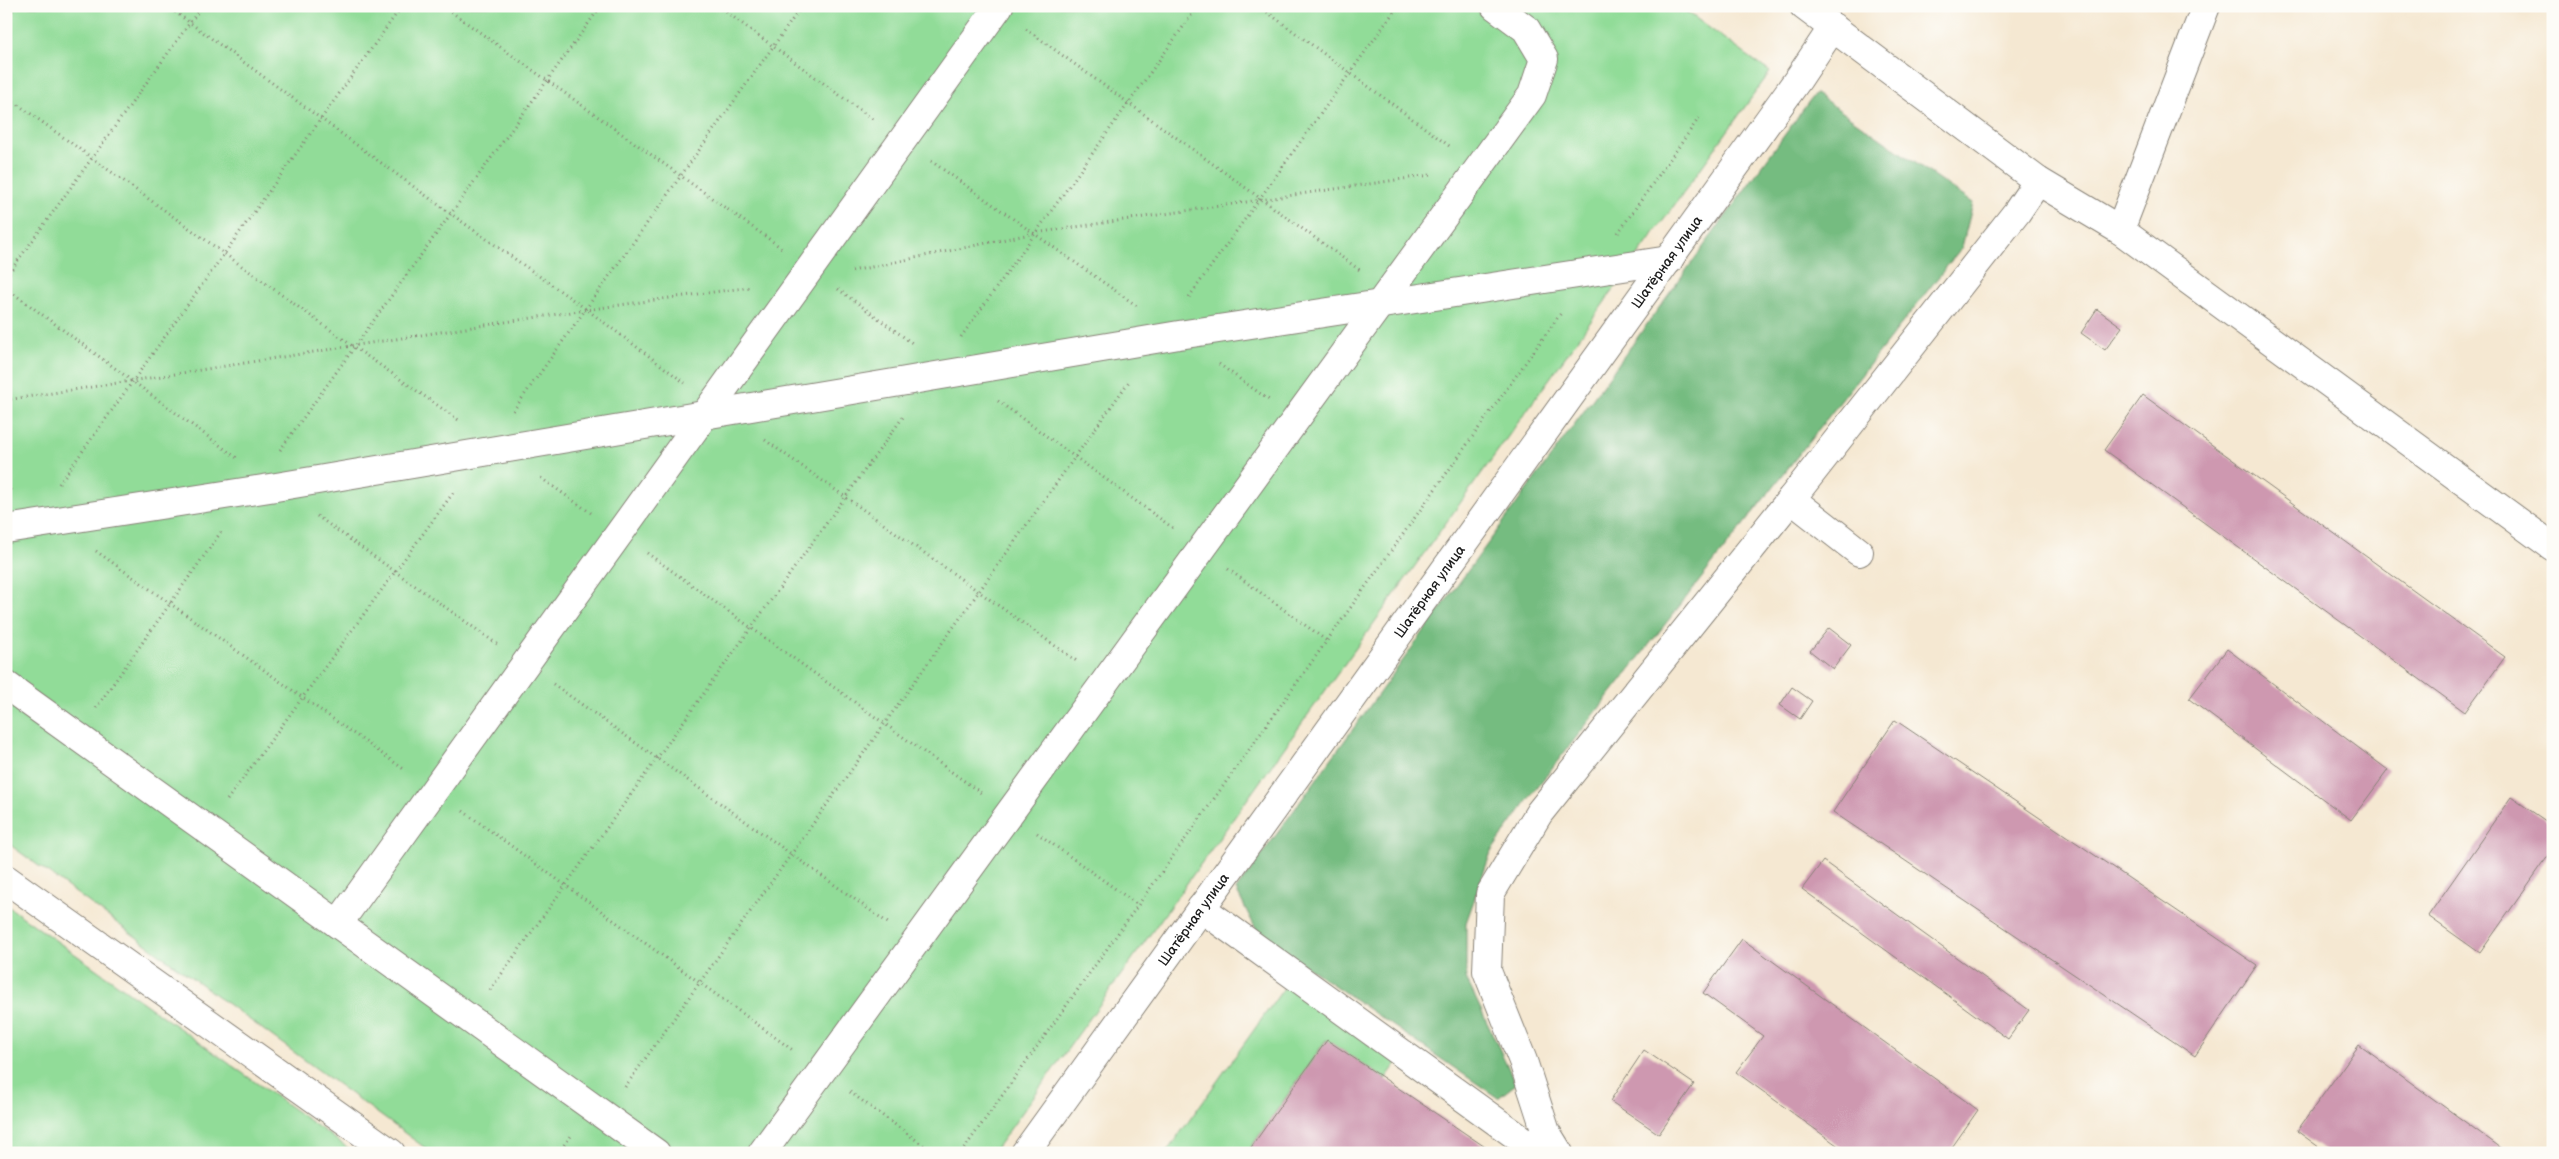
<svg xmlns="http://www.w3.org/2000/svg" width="2559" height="1159" viewBox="0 0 2559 1159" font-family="'Balsamiq Sans',sans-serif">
	<rect width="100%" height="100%" fill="#fdfcf7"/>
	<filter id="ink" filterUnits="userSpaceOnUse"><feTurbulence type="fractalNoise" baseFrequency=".02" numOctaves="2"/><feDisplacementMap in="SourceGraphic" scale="10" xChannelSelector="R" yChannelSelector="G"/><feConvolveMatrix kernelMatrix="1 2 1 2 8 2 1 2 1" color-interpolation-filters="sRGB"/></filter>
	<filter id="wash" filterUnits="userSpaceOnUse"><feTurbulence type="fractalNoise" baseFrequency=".0096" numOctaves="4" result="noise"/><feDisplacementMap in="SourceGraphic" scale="20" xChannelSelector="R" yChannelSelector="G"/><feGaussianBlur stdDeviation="1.12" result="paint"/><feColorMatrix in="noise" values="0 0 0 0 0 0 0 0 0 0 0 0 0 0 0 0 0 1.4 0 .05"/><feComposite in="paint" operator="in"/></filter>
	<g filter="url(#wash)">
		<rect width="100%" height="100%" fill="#f5e8d2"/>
		<path fill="#91dc98" stroke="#567c5a" d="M6,6H1679L1770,72L993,1153H432L6,842Z
			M6,905L355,1153H6Z
			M1286,985L1398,1062L1385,1079L1326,1040L1247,1153H1166Z"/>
		<path fill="#74bc80" stroke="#486c4e" d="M1815,93L1973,203L1962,247L1534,791L1491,852L1466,923V978L1516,1084L1498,1098L1258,933L1236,890Z"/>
		<g id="blocks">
			<path fill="#ce98b0" d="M2097,309L2122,327L2105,350L2081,333Z
				M2143,395L2505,657L2465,712L2104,450Z
				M1829,628L1851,645L1833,669L1810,651Z
				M2227,649L2388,770L2351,820L2189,699Z
				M1792,687L1812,701L1800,719L1780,705Z
				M1895,720L2257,965L2195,1056L1833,812Z
				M2511,797L2553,826V849L2480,953L2428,916Z
				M1823,861L2029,1010L2008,1039L1802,889Z
				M1742,939L1978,1110L1948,1153H1848L1736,1072L1763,1036L1703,993Z
				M1327,1040L1385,1079L1494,1153H1247Z
				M2359,1045L2508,1153H2327L2297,1131Z
				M1644,1050L1694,1084L1659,1134L1610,1101Z"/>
		</g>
	</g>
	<g filter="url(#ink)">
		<use href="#blocks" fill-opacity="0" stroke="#888277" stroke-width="1"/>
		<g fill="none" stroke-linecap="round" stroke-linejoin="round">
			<g stroke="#888277" stroke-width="30">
				<g id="minor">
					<path d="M1804,6L2038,181L2120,230L2553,547"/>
					<path d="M2120,230L2206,6"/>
					<path d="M6,529L276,487L1179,335L1669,260"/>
					<path d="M1859,552L1791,499L2017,212L2038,181"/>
					<path d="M6,685L656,1153"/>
					<path d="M6,879L391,1153"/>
					<path d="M1201,908L1540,1153"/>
					<path d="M338,924L999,6"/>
					<path d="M762,1153L1532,95L1544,59L1526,29L1495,6"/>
					<path id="s1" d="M1025,1153L1799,78L1833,27"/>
					<path d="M1559,1153L1546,1132L1523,1061L1487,971L1490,894L1539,813L1791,499"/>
				</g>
			</g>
			<path stroke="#888277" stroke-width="3" stroke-dasharray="1 4" stroke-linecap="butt" d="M167,6L451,214L586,309L685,383
				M443,6L783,249
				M718,6L875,121
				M1259,6L1452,148
				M6,19L15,6
				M1026,29L1361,271
				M6,96L354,347L460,421
				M931,161L1137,306
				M1618,233L1699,118
				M852,271L1035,233L1430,175
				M6,277L202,6
				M6,288L237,458
				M838,289L912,343
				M1189,297L1398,6
				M961,337L1198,6
				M1219,364L1269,400
				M6,400C255,363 503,319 752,287
				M998,401L1173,528
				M513,411L802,6
				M765,440L1078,662
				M280,450L601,6
				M541,478L591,513
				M59,484L402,6
				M6,487L13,492
				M317,516L497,644
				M96,551L405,770
				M647,553L981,793
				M1228,569L1327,641
				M553,684L888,923
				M96,708L221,532
				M227,800L453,493
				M463,811L794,1051
				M1037,833L1138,905
				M490,990L903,417
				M625,1087L1130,380
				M850,1092L934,1153
				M558,1153L571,1136
				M961,1153L1561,313"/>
			<use href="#minor" stroke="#fff" stroke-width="28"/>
		</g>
	</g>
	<g text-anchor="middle" stroke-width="5" stroke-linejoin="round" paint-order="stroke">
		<g font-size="14" fill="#1c1c1c" stroke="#fdfcf7">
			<text dy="5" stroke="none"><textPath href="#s1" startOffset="1098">Шатёрная улица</textPath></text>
			<text dy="5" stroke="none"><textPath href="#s1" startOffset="692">Шатёрная улица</textPath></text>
			<text dy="5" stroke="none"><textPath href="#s1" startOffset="288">Шатёрная улица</textPath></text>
		</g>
	</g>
	<rect width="2559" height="1159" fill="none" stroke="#fdfcf7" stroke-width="25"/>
</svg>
